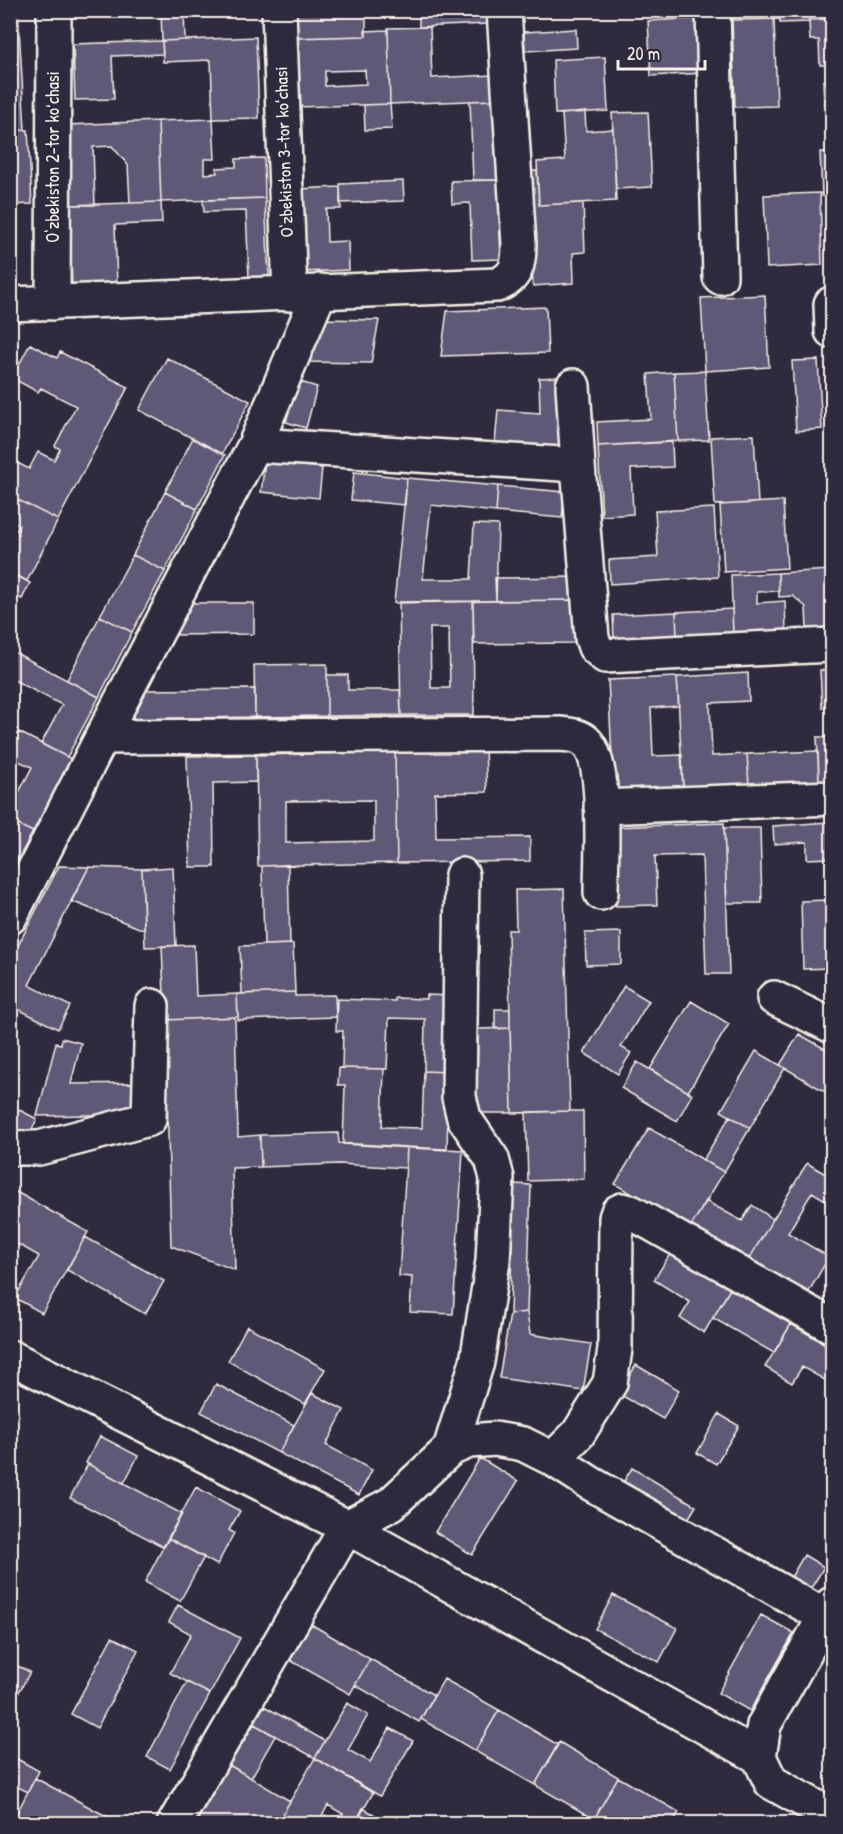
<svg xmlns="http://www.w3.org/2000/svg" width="843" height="1834" viewBox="0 0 843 1834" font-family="'Patrick Hand',sans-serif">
	<rect width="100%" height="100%" fill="#2f2a3d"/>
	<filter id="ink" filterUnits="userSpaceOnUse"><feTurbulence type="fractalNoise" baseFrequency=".0167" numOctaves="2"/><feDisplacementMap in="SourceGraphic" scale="12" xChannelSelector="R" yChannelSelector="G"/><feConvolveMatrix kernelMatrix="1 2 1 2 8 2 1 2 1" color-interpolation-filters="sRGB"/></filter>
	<g filter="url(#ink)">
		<path fill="#5f5876" stroke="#f4f1e8" stroke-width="1.5" fill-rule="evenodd" d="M10,10H18L25,130L10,131Z
			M161,10H184L185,40L162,41Z
			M287,10H366V36L288,38Z
			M419,10H488V24L419,27Z
			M732,10H780V19L732,20Z
			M780,10H809V22L780,23Z
			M701,18L704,73L651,76L648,21Z
			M774,19L777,106L735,107L732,20Z
			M832,19V65H820L819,40H810L809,20Z
			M430,27L432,78L494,75L495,100L390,104L388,28Z
			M576,29L577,48L525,51L524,32Z
			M388,30L390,104L297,107L294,38L366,36L365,31ZM365,70L366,84L325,86V71Z
			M256,37L259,118L213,119L211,60L163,62L162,41Z
			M162,41L163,54L112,56L114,99L75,100L73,44Z
			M605,57L608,111L555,114L553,60Z
			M832,80V104H824L823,81Z
			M495,100L498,180H473L470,101Z
			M390,104L392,129L365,130L364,105Z
			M585,112L586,131L613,129L616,201L539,205L537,162L565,160L562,114Z
			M648,112L652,187L616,189L612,113Z
			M213,119L215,159H204V174L217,173L216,168L236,167V159L264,158L265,198L161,202L158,121Z
			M158,121L161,202L130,203L128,165L112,146L93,147L95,205H69L67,125Z
			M28,130L32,204L10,205V131Z
			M820,152H832V196H822Z
			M527,171H537L539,205L583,203L585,252L573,253L574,283L533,286Z
			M498,180L501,259L472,260L470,203L452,204L451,181Z
			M403,181L404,201L340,203V184Z
			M340,187L341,209H326L327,242L348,241L349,270L302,272L298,189Z
			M820,193L822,265L767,268L764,195Z
			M265,198L269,277L249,278L246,211L204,212L203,200Z
			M161,202L162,223L115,225L117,286L72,288L69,205Z
			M765,295L769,367L705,371L701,298Z
			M546,307L548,353L441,356L447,311Z
			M313,319L379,320L371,363L303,362Z
			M30,344L57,358L60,352L128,387L58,520L10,496V459L29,469L38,452L54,460L60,449L55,446L76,406L41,388L38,392L12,378Z
			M167,358L250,401L222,454L139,410Z
			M818,360L822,429L796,431L792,361Z
			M705,371L709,440L678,441L674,372Z
			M674,372L678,441L598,446L597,422L651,419L648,374Z
			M557,377L560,448L495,443L498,410L540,413L539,378Z
			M297,381L317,387L306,428L286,422Z
			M754,435L758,503L715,505L711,437Z
			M193,438L225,455L197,509L165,492Z
			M672,442L673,467L631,469L633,514L602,516L598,446Z
			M265,462L322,468L319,498L261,492Z
			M354,472L407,478L405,505L351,500Z
			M407,478L498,486L496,512L431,505L423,579H471L474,524L498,525L496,601L394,603Z
			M498,486L565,492L562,518L496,512Z
			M165,492L197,509L165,571L133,555Z
			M10,496L58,520L27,581L10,572V541L19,525L10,521Z
			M783,501L787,568L724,572L720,505Z
			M714,508L718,577L610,584L609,560L658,557L655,511Z
			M133,555L165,571L132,632L100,616Z
			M832,570V629L807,630L806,607L793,596L779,597L778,573Z
			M10,572L30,583L22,599L10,594Z
			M778,573L779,591L757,592V603L785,601L786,632L733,635L731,575Z
			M572,577V600L496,601L495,578Z
			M574,600L575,643L474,644L473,601Z
			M473,601L474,715H401L399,602ZM430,628H449L450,688H431Z
			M187,603H254V634L171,635Z
			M732,609L733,635L677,637L676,612Z
			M676,612L677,637L614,641L613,615Z
			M100,616L132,632L99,697L67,680Z
			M10,650L99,697L67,757L41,744L62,705L10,678Z
			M327,664V716L255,717L254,665Z
			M820,670H832V708H822Z
			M748,673L749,701L710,703L712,756L747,754L749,786L683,789L677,677Z
			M327,675H348V690H400L401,715L327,716Z
			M677,677L679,706L651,708L653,756L682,755L683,789L614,793L608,680Z
			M255,689V717L129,719L142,690Z
			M19,732L71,759L33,832L10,821V793L17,796L32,767L10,757V747Z
			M817,737H832V781L819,782Z
			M485,750L487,792L435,793L436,838L530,837V861L397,863L395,752Z
			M818,751L819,782L749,786L747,754Z
			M395,752L397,863L258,866L256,755ZM374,800V841L286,843V801Z
			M256,755V782L213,783L214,867H190L187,756Z
			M10,821L33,832L10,874Z
			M829,822L830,858L807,859V842L774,844L773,826Z
			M724,823L729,974H706L702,855L655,856L657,905L616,906L613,827Z
			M724,828H760L762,903H727Z
			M288,865L290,944L264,945L262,866Z
			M59,866L89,867L29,985L70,1006L58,1029L18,1009L10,1024V961Z
			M89,867L142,869L144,930L71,901Z
			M173,867L176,946L145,947L142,869Z
			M564,889L570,1111L512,1113L508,930H516L515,890Z
			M829,900L831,968L803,969L801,901Z
			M621,932V964L586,965L585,933Z
			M293,944L295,992L242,994L240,946Z
			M194,945L196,996L237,994L238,1017L165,1020L162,946Z
			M624,986L649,1001L621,1047L631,1053L618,1074L584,1053Z
			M295,992V996L335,995L336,1017L238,1020L237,994Z
			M426,995L451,996L449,1072L424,1071L425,1019L389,1018L387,1069L342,1068L343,1031H336L337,999L395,1001V998L426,999Z
			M691,1001L729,1024L688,1092L650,1069Z
			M495,1009H510V1028L495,1029Z
			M235,1017L238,1137L260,1135L261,1167L232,1168L235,1270L171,1246L165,1020Z
			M510,1028L512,1113H476L478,1029Z
			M799,1034L832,1053V1096L780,1065Z
			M62,1038L81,1043L71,1084L135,1083L136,1114L37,1116L56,1043L61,1044Z
			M756,1051L785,1068L750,1128L721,1111Z
			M637,1062L692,1094L677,1121L621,1088Z
			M339,1068L384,1069L382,1127L422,1128L424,1071L449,1072L447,1150L343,1144L345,1085H338Z
			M10,1105L37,1119L29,1135L10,1126Z
			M570,1111H583L584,1179L528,1181L526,1112Z
			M730,1116L750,1128L724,1172L703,1160Z
			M649,1128L724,1172L690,1228L615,1184Z
			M338,1133L339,1143L407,1147L406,1168L339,1164L261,1167L260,1135Z
			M407,1147L463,1150L453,1314L410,1312L412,1277L399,1276Z
			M807,1163L832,1178V1204L812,1192L788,1233L829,1257L808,1293L749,1259Z
			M514,1184L531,1185L527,1312L510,1314Z
			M11,1189L88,1232L42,1313L10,1295V1286L19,1291L39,1256L16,1243L10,1254Z
			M706,1201L742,1221L752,1205L773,1219L749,1259L747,1260L690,1228Z
			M85,1237L164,1281L145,1314L67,1270Z
			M670,1254L730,1289L704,1333L680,1318L690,1302L654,1280Z
			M730,1289L791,1324L774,1353L713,1318Z
			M527,1312L530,1334L591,1344L583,1391L499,1378L510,1314Z
			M791,1324L832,1348V1384L802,1367L792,1383L765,1367Z
			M247,1326L325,1369L305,1404L228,1361Z
			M636,1365L679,1390L663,1419L619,1394Z
			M216,1384L294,1425L279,1453L201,1412Z
			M312,1393L344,1410L326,1445L372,1470L359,1495L279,1453Z
			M719,1414L739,1426L716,1464L697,1453Z
			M100,1436L138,1456L124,1483L86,1463Z
			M480,1458L518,1481L472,1555L435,1532Z
			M88,1464L182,1514L164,1547L70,1498Z
			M632,1468L696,1506L684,1526L619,1489Z
			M196,1487L240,1511L229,1530L234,1533L217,1565L168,1538Z
			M168,1538L204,1557L180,1601L145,1582Z
			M804,1555L824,1567L810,1590L790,1579Z
			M613,1595L677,1628L659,1662L595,1629Z
			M178,1605L240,1638L210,1694L170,1673L191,1634L169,1622Z
			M761,1615L794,1633L750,1711L718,1693Z
			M309,1623L370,1659L350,1694L288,1659Z
			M112,1637L138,1650L97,1728L71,1714Z
			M370,1659L434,1695L419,1722L355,1685Z
			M10,1662L30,1672L10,1708Z
			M444,1679L499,1710L475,1751L421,1719Z
			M187,1682L210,1694L170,1769L147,1757Z
			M347,1703L368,1715L348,1750L370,1762L390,1728L413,1741L380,1796L315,1758Z
			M264,1706L325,1741L315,1758L254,1724Z
			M499,1710L558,1745L535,1785L475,1751Z
			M254,1724L275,1736L251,1778L229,1765Z
			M559,1742L618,1777L594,1819L535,1785Z
			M10,1755L39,1771L28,1792L10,1783Z
			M315,1758L373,1793L355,1824H338L343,1814L328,1805L319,1822L322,1824H277Z
			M229,1765L290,1801L277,1824H200L197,1821Z
			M618,1777L679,1812L672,1824H602L594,1819Z
			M35,1778L121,1824H47L35,1817L32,1824H11Z
			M363,1808L389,1823L355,1824Z"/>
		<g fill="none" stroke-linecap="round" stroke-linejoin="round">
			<g stroke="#f4f1e8" stroke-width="38">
				<path id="minor" d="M279,10L290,294
					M713,10L720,277
					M53,303L54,10
					M10,304L497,285C517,277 519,264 519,244L504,10
					M831,304L832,331
					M255,445L578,465L573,386
					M578,465L592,638L595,647L605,656L832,645
					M102,737L560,734C569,735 579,735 586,742C608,762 601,861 601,893
					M601,807L832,798
					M10,917L102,737L255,445L320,291
					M774,998L832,1026
					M10,1148H39L149,1119L152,1006
					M10,1357L347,1527L174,1824
					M450,1449L477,1362L493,1261L497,1178L492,1159L464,1118L459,1097L462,875
					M553,1459L578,1434L610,1383L615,1349L616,1218L618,1212L622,1210L631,1212L832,1326
					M347,1527L391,1504L450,1449L469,1441L495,1439L523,1444L553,1459L590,1483L826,1617
					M347,1527L759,1757
					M832,1604L764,1725L759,1757L771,1782L832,1816"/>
			</g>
			<use href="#minor" stroke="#2f2a3d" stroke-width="33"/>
		</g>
	</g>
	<g text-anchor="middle" stroke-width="4.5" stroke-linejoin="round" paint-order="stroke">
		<g font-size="18" fill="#f4f1e8" stroke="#2f2a3d">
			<text transform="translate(284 152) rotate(-92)" y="6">O‘zbekiston 3-tor koʻchasi</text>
			<text transform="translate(53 157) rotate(-90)" y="6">O‘zbekiston 2-tor koʻchasi</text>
		</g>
	</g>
	<rect width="843" height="1834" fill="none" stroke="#2f2a3d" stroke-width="36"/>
	<rect x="18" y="18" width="807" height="1798" fill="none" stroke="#f4f1e8" stroke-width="2" filter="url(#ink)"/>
	<path d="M618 60v9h87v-9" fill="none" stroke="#f4f1e8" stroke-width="3"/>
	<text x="627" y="60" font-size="18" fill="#f4f1e8" stroke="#2f2a3d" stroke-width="4.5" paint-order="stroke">20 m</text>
</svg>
